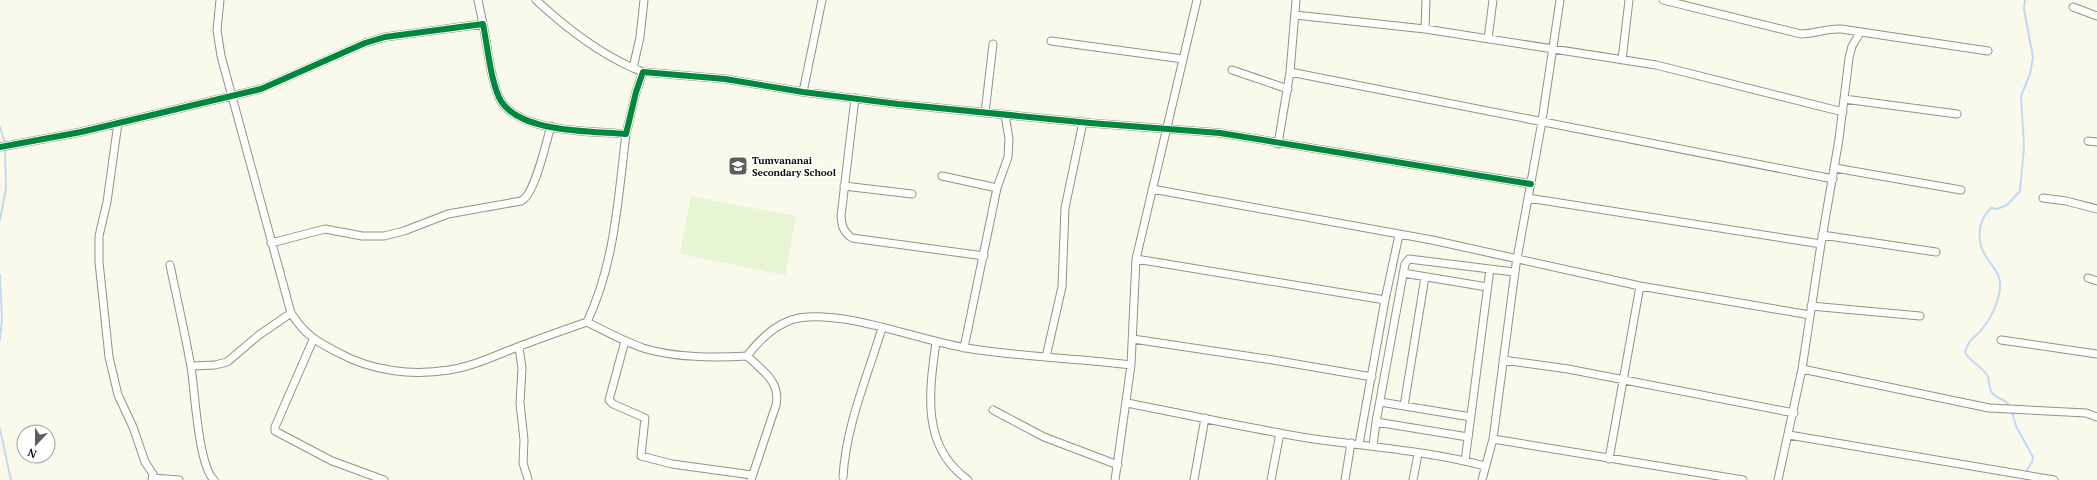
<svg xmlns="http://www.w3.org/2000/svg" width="2097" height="480" viewBox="0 0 2097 480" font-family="'PT Serif',serif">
	<rect width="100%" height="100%" fill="#f9f9ec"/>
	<path fill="#e7f5d4" d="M691,196L796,216L785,275L680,254Z"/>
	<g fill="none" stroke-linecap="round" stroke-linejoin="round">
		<path stroke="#c0daf5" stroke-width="2" d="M0,127L5,143
			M0,220L6,188L5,148
			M0,275L2,319L0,340
			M2010,408C2007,399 2000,400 1994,395C1988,390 1990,383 1988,377C1984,367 1969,362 1965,352C1969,338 1975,338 1983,328C1992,317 2001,297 2000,282C1999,272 1992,266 1987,258C1976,242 1977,221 1991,208L1997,209L2007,205L2020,191L2024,147L2021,96L2030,74L2033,57L2024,9L2025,0
			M2012,412L2016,426L2033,457L2032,462L2027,470
			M0,429L11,480"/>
		<g stroke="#92928c" stroke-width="9">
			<path id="minor" d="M220,0L217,30L221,56L291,313C305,335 317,342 339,353C372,371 412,376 449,370C470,367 490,358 510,350C535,340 561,331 587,322C615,263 618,198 626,134
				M478,0L483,24
				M536,0C565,27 597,52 633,68
				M1663,0L1801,34C1815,34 1827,28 1841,29L1988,51
				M2073,7L2097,16
				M1295,15L1425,29L1656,65L1843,112
				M1425,29L1426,0
				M1488,39L1493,0
				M1051,41L1183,59
				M1622,60L1629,0
				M1232,70L1288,89
				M643,72L633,68L640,37L644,0
				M1290,72L1833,179
				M803,92L822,0
				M855,98L841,216C842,227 843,231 852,238L984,256
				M1844,99L1957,114
				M985,113L993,44
				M118,123L107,202L99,236V262L109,357L118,395L133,427L145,462L153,474L152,480
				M2088,141L2097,142
				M1278,144L1290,72L1296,0
				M0,147L81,132L261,89L365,43L385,37L483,24C487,43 491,85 501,101C521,133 591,131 626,134L636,92L643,72L725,79L803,92L898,104L1090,123L1220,133L1531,184
				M1835,168L1961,190
				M942,176L997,188
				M844,186L912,194
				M1152,189L1432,240L1640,286L1810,315
				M1528,198L1821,244
				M2043,198L2066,201L2097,209
				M1822,235L1936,252
				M271,243L325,229L362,236H384L404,231L448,214L521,201C535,195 546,142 551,126
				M1136,259L1385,300
				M170,265C177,299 185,333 191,367C195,391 198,465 214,480
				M1403,273L1487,287
				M2088,278L2097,281
				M1811,306L1920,316
				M587,322C605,331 623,341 643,348C675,358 714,358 747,356C760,339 777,322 799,318C846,310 917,340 966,348C1020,357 1076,358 1131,365
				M1133,339L1273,360L1372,377
				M313,340L275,427V431L332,461L384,480
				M2001,340L2097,354
				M625,341L609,400L613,404L645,418L641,456L672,464L752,475
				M936,342C929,392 921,447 968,480
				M519,347L522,368L520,403L524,440L523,463L528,479
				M964,348L997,188L1008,157L1009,139L1005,115
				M747,356C762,370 781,382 776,405L751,480
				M1046,357L1062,287L1065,208L1083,122
				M1503,360L1568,369L1794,413
				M191,366L215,365L227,362L259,335L291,313
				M1802,369L1989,408L2086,413L2097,417
				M1380,402L1471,417
				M1127,403C1189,415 1251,429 1314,439C1371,447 1429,451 1485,466
				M1404,406L1425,277
				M993,410L1044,437L1118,465
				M1376,422L1468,437
				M1789,435L2054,480
				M1493,439L1743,480
				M1359,444L1385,300L1399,235
				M1373,446L1376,422L1405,264L1409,259L1514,272
				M1609,459L1640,286
				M1465,461L1490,269
				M843,477C846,425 867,378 882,328
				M153,478L179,480
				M1115,480L1131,365L1136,259L1197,0
				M1194,480L1205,418
				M1271,480L1280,433
				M1345,480L1351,443
				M1413,480L1418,454
				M1482,480L1493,439L1516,264L1541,127L1560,0
				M1778,480L1802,369L1821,244L1839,139L1849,58L1852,46L1860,33"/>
		</g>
		<use href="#minor" stroke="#fefefc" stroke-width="7"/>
		<g stroke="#fff" stroke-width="8">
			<path id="cycleway" d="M0,147L81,132L261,89L365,43L385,37L483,24C487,43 491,85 501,101C521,133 591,131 626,134L636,92L643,72L725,79L803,92L898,104L1090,123L1220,133L1531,184"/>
		</g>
		<use href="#cycleway" stroke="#00873e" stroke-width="6"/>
	</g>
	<defs>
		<g id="school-square" transform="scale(1)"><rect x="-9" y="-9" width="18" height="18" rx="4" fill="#5e5e59" stroke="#fff"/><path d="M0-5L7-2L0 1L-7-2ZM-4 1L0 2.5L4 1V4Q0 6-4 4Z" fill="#fff"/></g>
	</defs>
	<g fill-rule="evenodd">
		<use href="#school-square" x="738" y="166"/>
	</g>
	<g text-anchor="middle" stroke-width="4" stroke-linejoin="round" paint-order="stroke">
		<g font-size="10" font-weight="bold" fill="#0a0a0a" stroke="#fff" text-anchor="start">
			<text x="752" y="164">Tumvananai<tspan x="752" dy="12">Secondary School</tspan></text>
		</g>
	</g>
	<g transform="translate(36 444) rotate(202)"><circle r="19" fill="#ffffff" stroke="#9d9d9d"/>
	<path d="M0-3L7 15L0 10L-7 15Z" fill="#5e5e59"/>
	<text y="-6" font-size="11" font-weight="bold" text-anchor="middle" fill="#0a0a0a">N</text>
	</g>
</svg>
